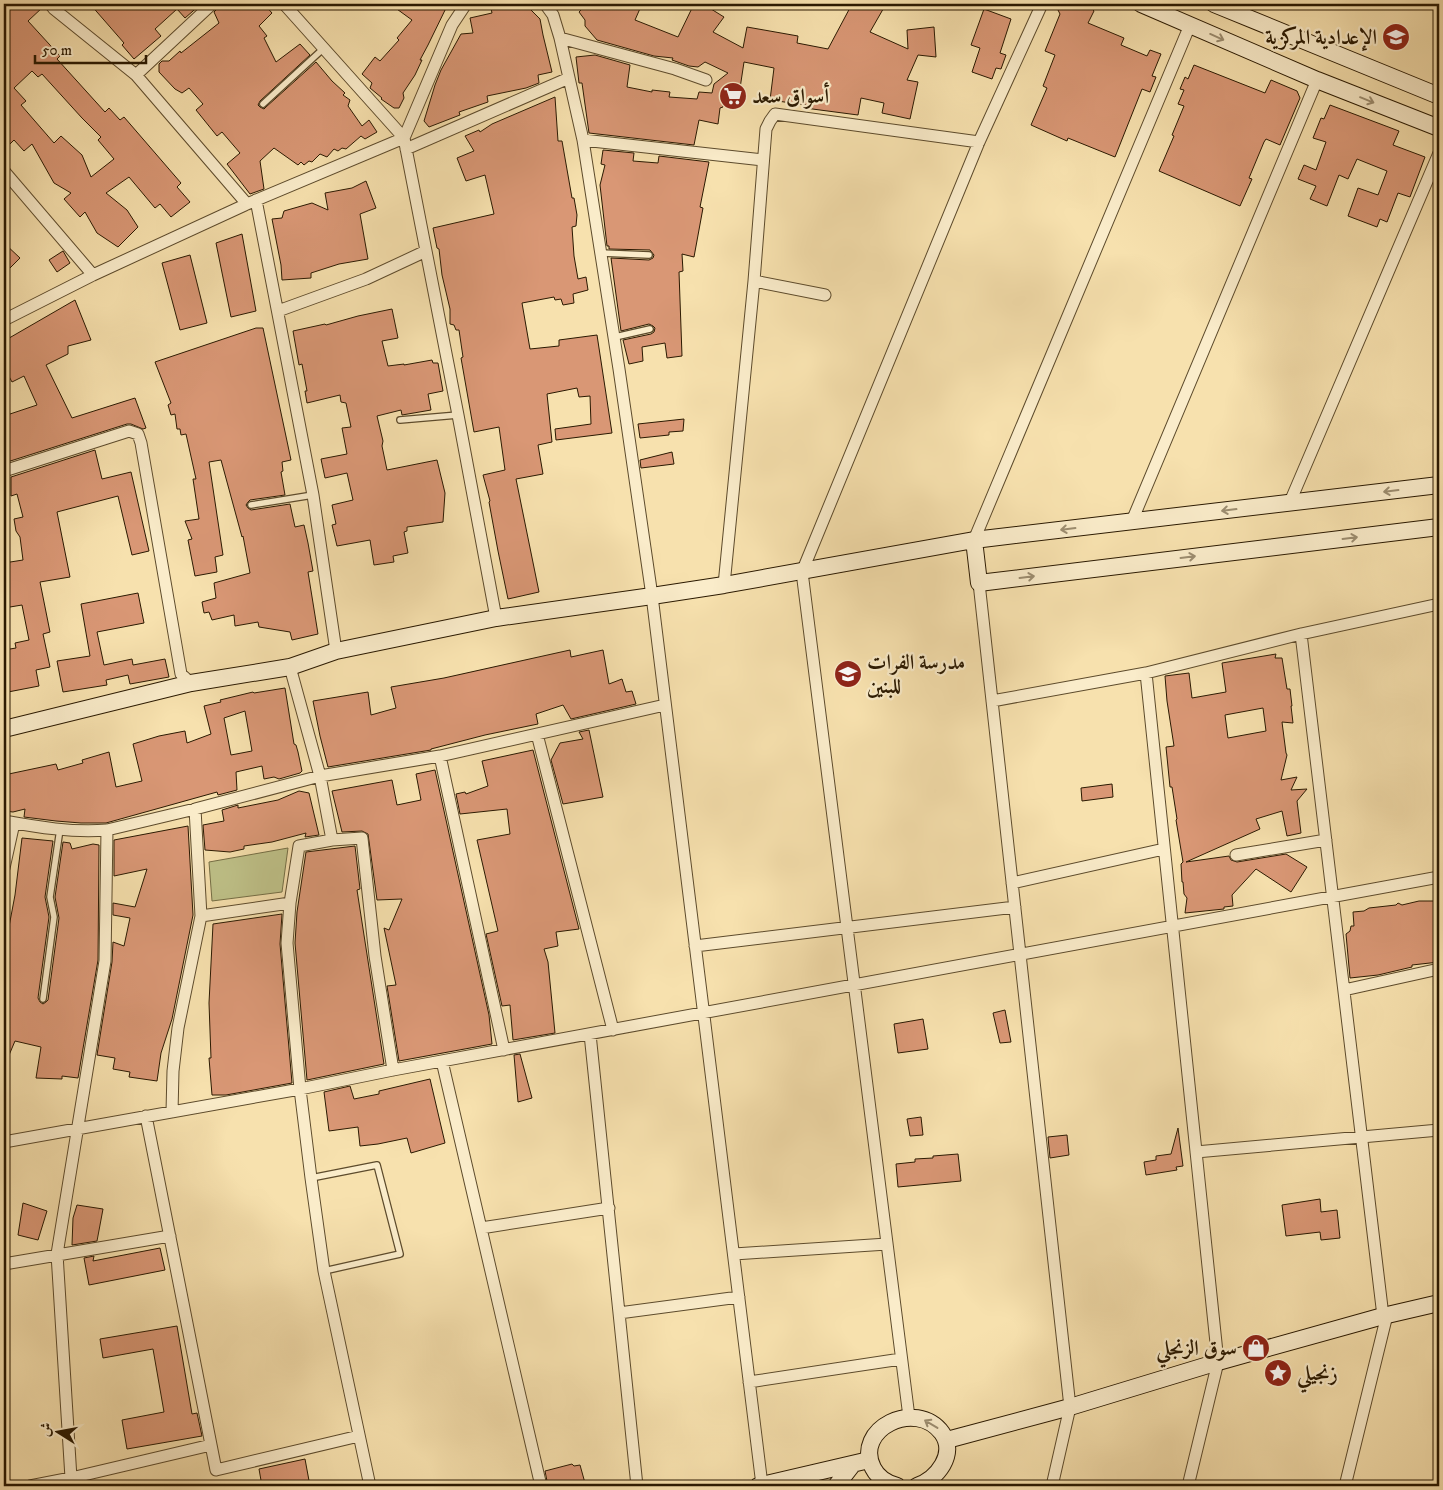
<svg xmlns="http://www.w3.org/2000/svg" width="1443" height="1490" viewBox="0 0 1443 1490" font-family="'IM FELL DW Pica',Amiri,serif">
	<rect width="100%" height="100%" fill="#f7e1ae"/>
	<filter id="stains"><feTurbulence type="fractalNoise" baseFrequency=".004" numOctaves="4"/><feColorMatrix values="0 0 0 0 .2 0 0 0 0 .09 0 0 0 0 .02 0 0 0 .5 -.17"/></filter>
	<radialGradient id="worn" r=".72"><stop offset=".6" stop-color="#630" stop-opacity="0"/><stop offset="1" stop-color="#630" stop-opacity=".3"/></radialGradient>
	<path fill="#bfc289" stroke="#746e45" d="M288,848L282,892L212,901L209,862Z"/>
	<path fill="#d99775" stroke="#2a1901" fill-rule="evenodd" d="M7,4H43V7L28,21L60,56L57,59L105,112L109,108L120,120L124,117L181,183L177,187L190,202L171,217L160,204L155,208L129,177L106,193L127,210L138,227L118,247L97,233L85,212L80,217L64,199L71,193L54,183L32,144L24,151L14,140L4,150V7ZM32,71L38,77L42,74L82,118L101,137L98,140L114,159L91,177L82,155L61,136L54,143L21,105L26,101L14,88Z
		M90,4H201L185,18L177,9L155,29L161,36L134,59L122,45L124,43Z
		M219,4H264L272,13L259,26L267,36L264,38L276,62L300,44L310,55L260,101L258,105L260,107L264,109L266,107L316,62L332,81L345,93L343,95L350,100L348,106L362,126L369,120L377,132L365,139L361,136L346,149L342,148L338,151L334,149L327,157L320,154L312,162L309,161L304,165L301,162L298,165L274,148L260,161L264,189L250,194L227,164L240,153L222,132L217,136L196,110L203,104L189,88L182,93L175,89L159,72V64L162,61H169L180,51L181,53L219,23L214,12L219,7Z
		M390,4H448L428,45L420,60H422L415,75L403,93L404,98L399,108H394L381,99L382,98L370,88L372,83L362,74L375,57L380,61L399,40L397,38L412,20Z
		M490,4H525L540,19L543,35L552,72L538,75L539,83L526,88L487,96L488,102L459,112L460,115L429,127L424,121L435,85L441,70L461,34L473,33L470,18L492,13Z
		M587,4H642L635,20L678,37L694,4H703L724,17L713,32L743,48L747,27L798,36L797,43L828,49L852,4H886L870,32L908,49L907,30L934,27L936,57L918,55L907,80L918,82L910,119L882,113L884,103L861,98L858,115L820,110L805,108L806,105L770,100L774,68L744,62L739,95L725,93L723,107L720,108L718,124L699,120L694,145L589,133L582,83H579L576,57L595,55L630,65L627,87L652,92V90L670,92L669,97L697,99L699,92L712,93L714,84L728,73L705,62L698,67L689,66L672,60L673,58L654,56L597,40L585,26V20L579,12Z
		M1055,4H1086L1089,5L1094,11L1088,23L1124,38L1121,45L1147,56L1150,50L1161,54L1152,76L1156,77L1150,92L1142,89L1115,157L1068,138L1067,141L1031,125L1047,88L1043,86L1055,55L1045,51L1060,14Z
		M984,9L1011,19L1000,53L1006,55L1001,69L996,68L992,79L972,72L980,48L971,45Z
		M1194,65L1265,93L1271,80L1297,91L1300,98L1280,145L1266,139L1264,142L1249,178L1252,179L1240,206L1159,171L1174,136L1172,135L1184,106L1178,104L1184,90L1180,89L1185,77L1188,79Z
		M555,97L558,141H562L572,198H574L577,215L576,226L572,227L574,256L578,279L586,277L588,290L573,294L574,303L563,305L561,299L555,300L554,297L522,303L530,349L559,346V340L597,335L612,433L556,440L555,429L591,424L590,396L579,397L577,388L547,394L552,442L538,445L543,474L516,479L539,592L508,599L498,551L489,502L490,501L483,475L505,470L499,427L474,432L461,358L463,357L459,330H456L454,325L450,324V309L442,275L439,249L437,248L433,228L494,214L485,175L466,181L457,158L474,151L465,136L479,130L480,132L492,124Z
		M1330,105L1399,131L1393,145L1425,157L1410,197L1398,193L1387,222L1380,219L1377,227L1348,216L1358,188L1378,195L1387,171L1357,159L1348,179L1339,175L1327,206L1310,199L1316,186L1298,179L1304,165L1316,170L1326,142L1313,138L1321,118L1324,119Z
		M603,150L634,153L633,161L658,163L659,156L709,162L700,207L703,208L694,257L682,254L683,271L679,272L682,356L667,358L665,343L642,347L643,361L629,364L623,340L651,334L654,332L655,328L653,326L649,324L621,331L611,258L649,260L653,258L654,255L650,250L609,249V246H607L600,185L605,165L601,164Z
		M366,181L376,208L360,214L368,259L339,264L311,273V278L282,280L281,265L272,219L282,218L284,211L312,203L328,210L325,193L352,188Z
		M242,234L256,311L231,317L216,243Z
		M4,243L20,258L4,274Z
		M63,251L70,263L57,272L49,260Z
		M190,255L207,323L180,330L162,263Z
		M75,300L91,340L68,346V354L46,365L72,418L135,398L146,428L143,429L131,424H127L4,463V416L37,405L24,376L12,382L4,367V341Z
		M392,309L398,338L382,341L388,366L404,364V365L432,360L433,363H438L443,391L428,394L431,410L402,415L401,410L377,416L383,441L382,446L387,470L437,460L445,493L443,522L407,527V531L404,532L408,553L393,556L394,562L374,565L370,540L337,546L332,525L336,524L332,505L353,500L347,473L325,478L321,459L347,454L342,428L351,427L346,403L341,402L340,395L307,403L305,391H307L302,364L299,365L293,331L325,324L326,325L358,316Z
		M256,328H263L291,460L282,462L283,471L281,472L285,495L250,500L248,502L246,505L248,508L251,510L290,504L295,527L304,525L308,543L313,571L308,572L318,634L292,640L290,632L259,627L258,622L235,626L234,615L212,620L209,612L204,613L202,602L216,598L214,583L250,573L243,536L242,537L221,460L209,462L223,555L215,557L217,572L195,576L188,540L192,539L185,521L199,519L193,479H196L186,434L181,435L180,429H177L175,414L171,415L168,405L171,403L155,362Z
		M684,419L683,431L669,432V435L640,438L638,424Z
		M95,450L102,479L131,472L149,551L132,555L118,496L57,512L70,577L40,582L50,632L43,634L50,667L36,670L39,686L8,692L7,683L4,684V650L16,648L15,643L29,640L22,605L4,608V563L23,560L20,537L16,531L14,519L23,517L17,494L11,496V477Z
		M672,452L674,464L641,468L640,460Z
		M138,593L144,623L97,632L104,665L132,659L133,665L165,659L169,677L130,684L128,675L106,680L107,685L63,692L57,661L90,656L81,604Z
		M570,650L571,657L603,650L609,684L622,679L626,692L632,691L636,704L571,719L563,705L536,714L538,724L485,735L431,749V750L328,767L320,736L313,701L368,692L371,715L396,708L391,687L444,678Z
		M1276,654L1275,658H1282L1287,689H1290L1292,706H1291L1293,723L1282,722L1286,753L1287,755L1281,780L1297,777L1291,790L1307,789L1297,801L1301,833L1287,836L1282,811L1256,819L1260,829L1186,862L1229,856L1231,860L1237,862L1286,854L1307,867L1291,892L1256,869L1232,895L1233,906L1224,907V909L1185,913L1187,898L1184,894L1183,882H1182L1181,864L1183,862L1176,820L1177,819L1172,787H1170L1166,747L1174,746L1167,701L1165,676L1189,673L1192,698L1226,692L1222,663ZM1263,708L1266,731L1228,738L1225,715Z
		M285,688L294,744L296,745L298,752L302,771L300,773L279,779L274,777L264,779L262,766L236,772L237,790L218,795L217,792L106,823H81L56,821L24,817L25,809L13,812L4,811V775L56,764L58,770L83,763L82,760L109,752L116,787L142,781L133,744L159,736L185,731L187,743L211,734L204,706L221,702L220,700L253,692L254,693ZM245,711L252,751L231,755L224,718Z
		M589,730L603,797L563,804L551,760L560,743L583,739L579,732Z
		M533,750L579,929L556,932L558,946L544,949L548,962L555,1033L513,1040L510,1005L502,1006L486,934L498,931L477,840L510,834L507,809L460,814L456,794L465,792L466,794L488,786L482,761Z
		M435,770L489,1015L492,1044L399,1061L387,986L396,985L384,928L389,930L402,899L377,900L368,834L362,831L342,832L332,791L392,780L397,805L421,800L416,774Z
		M1112,784L1113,797L1082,801L1081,788Z
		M299,791L309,793L319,835L305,837L306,833L272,842L244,846V849L230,852L205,850L203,825L224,821L222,810L238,805V808L278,800Z
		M188,826L193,915L172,1019L161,1053L157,1081L129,1077L130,1072L113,1069L115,1058L97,1055L112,962L113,942L124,946L130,918L113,915V903L135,907L147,869L114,876V840Z
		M22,838L53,841L45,897L49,917L38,998L40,1002L43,1004L46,1002L48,1000L59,918L55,897L63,842L70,843L72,849L93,844L99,845L98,960L78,1078L62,1076V1079L36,1078L41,1047L15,1041L4,1067V953L15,895Z
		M355,846L360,889L357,890L384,1064L307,1080L295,943L297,912L306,852Z
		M1419,901H1439V962L1412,965V967L1378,975L1350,978L1346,934L1350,931L1351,926H1354L1353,912L1364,911L1369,908L1396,905L1398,903L1402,905Z
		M282,914L280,944L292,1083L226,1095H212L209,1058H211L209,1003L213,924Z
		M1005,1010L1011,1042L1000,1043L993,1013Z
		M923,1019L928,1049L898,1053L894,1024Z
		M520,1054L532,1098L518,1102L514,1055Z
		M430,1079L445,1143L411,1153L407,1138L378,1144L360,1146L358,1127L329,1131L324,1092L350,1086L354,1099L379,1094V1091Z
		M921,1117L923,1135L910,1136L907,1119Z
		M1178,1128L1183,1166L1176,1167L1177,1170L1146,1175L1144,1162L1156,1160V1156L1171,1154Z
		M1067,1135L1069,1155L1050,1158L1048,1137Z
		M958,1154L961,1181L898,1187L896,1164L915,1162V1159L933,1158V1156Z
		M1320,1199L1321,1212L1337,1210L1340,1238L1321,1240L1320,1232L1286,1236L1282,1205Z
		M23,1203L47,1211L38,1240L18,1235Z
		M77,1205L103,1209L97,1241L72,1245L73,1218Z
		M160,1248L165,1270L89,1285L84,1258L94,1256L93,1261Z
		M177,1326L192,1414L197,1413L202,1436L127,1449L122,1420L164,1412L153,1349L103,1358L100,1339Z
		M305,1459L310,1486H262L259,1469Z
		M572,1464L574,1466L580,1465L585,1483L578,1486H548L545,1471Z"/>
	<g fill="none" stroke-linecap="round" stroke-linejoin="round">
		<g stroke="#5d4b2c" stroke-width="8">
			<path id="lane" d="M263,104L324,48
				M601,253L649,255
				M615,337L650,329
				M400,420L458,415
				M251,505L313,495
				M43,999L54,917L50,897L60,829
				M311,1178L377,1165L400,1254L324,1271"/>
		</g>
		<g stroke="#5d4b2c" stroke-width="13">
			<path id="street" d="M50,4L54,9L136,75L247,204
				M284,4L404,138L458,415L496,618
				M545,4L553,15L560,38L583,140L619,369L652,596L762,1485
				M560,38L675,69L706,80
				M136,75L212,4
				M583,140L763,160
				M406,149L569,78
				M4,171L93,275
				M256,200L313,495L336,651
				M754,281L825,295
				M278,311L366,279L426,251
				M4,320L93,275L247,204L404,138L452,25L466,4
				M4,471L129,431L138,434L141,443L181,674L191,683
				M1290,502L1439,153
				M1132,521L1317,80
				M974,540L1190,25
				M979,583L1070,1407L1052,1486
				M724,585L754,281L766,129L770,121L775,114L979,142
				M1301,634L1383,1316
				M290,667L320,776L332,840L299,846L290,903L287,943L300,1089L311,1178L324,1271L370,1486
				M1146,673L1218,1362L1188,1486
				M992,701L1146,673L1301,634L1439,604
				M537,734L613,1030
				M440,756L504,1050
				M4,821C37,827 73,833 107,830L195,809L320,776L440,756L665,705
				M332,840L362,838L375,956L393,1070
				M1236,855L1326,840
				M4,868L14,823
				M1012,883L1164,849
				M201,916L290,903
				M695,946L1015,907
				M1344,990L1439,969
				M590,1034L637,1486
				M442,1061L541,1486
				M172,1112L173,1071L178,1028L201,916L195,809
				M146,1116L216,1470L359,1436
				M4,1142L300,1089L393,1070L1439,877
				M1196,1152L1439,1130
				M481,1228L609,1208
				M734,1254L887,1244
				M4,1264L170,1236
				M619,1313L739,1297
				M749,1382L901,1359
				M909,1417L802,572L979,142L1042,4
				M71,1478L57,1254L105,961L107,830
				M30,1486L71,1478L211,1445
				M1345,1486L1387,1315"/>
		</g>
		<g stroke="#2a1901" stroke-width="18">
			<path id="secondary" d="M1141,4L1317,80L1439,128
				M1214,4L1439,96
				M974,540L979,583L1439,527
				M4,729L191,683L290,667L336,651L496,618L652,596L724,585L974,540L1439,485
				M947,1440L1070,1407L1218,1362L1383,1316L1439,1303
				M758,1486L869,1460
				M836,1486L853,1464
				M897,1486C886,1483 878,1478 873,1468C853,1429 916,1398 942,1433C957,1454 937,1479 917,1486"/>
		</g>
		<use href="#lane" stroke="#faecca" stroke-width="5.5"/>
		<use href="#street" stroke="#faecca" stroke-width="11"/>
		<use href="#secondary" stroke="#faecca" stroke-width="16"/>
	</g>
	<defs><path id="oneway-shaft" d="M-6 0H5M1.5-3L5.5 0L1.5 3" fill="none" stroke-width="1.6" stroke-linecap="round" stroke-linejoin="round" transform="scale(1.25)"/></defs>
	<g stroke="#9c8d70">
		<use href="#oneway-shaft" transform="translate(1217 37) rotate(24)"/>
		<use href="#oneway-shaft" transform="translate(1367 100) rotate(22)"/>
		<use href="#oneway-shaft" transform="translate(1391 491) rotate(173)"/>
		<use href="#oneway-shaft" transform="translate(1229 510) rotate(173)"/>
		<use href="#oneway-shaft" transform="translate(1068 529) rotate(173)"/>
		<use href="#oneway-shaft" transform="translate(1350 538) rotate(-7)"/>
		<use href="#oneway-shaft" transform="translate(1188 557) rotate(-7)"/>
		<use href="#oneway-shaft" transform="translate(1027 577) rotate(-7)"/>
		<use href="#oneway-shaft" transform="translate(931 1424) rotate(-149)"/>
	</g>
	<defs>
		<g id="school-disc" transform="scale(1.4375)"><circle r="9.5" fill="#8f2418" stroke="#faecca"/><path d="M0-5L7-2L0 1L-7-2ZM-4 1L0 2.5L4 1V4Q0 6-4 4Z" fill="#fff"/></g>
		<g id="supermarket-disc" transform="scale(1.4375)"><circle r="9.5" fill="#8f2418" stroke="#faecca"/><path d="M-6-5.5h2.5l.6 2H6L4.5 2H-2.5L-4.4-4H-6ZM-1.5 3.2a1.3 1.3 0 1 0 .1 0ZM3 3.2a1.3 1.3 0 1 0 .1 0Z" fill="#fff"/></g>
		<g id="shop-disc" transform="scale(1.4375)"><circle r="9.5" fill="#8f2418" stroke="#faecca"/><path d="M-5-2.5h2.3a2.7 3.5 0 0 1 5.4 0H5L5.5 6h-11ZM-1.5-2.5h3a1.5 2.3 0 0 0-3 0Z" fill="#fff"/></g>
		<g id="sight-disc" transform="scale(1.4375)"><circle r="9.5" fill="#8f2418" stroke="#faecca"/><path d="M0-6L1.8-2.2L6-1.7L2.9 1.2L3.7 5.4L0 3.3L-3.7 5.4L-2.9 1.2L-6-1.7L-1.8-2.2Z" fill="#fff"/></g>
	</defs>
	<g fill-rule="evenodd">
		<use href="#school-disc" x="1396" y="37"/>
		<use href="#supermarket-disc" x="733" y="96"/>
		<use href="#school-disc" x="848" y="674"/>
		<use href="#shop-disc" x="1256" y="1348"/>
		<use href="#sight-disc" x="1278" y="1373"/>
	</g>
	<g text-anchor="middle" stroke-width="4.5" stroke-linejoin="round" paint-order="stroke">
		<g font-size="21" font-weight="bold" fill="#2a1901" stroke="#faecca" text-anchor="start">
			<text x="1377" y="44" text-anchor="end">الإعدادية المركزية</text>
			<text x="752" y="103">أسواق سعد</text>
			<text x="867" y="669">مدرسة الفرات<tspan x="867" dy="24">للبنين</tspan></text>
			<text x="1237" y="1355" text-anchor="end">سوق الزنجلي</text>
			<text x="1297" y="1380">زنجيلي</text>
		</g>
	</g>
	<rect width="1443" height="1490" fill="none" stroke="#f7e1ae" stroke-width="20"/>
	<rect x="5" y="5" width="1433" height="1480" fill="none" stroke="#2a1901" stroke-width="2.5"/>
	<rect x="10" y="10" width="1423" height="1470" fill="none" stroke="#2a1901"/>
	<g transform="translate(58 1432) rotate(281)" stroke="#faecca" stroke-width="4" paint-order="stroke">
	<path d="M0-4L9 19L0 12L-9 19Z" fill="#2a1901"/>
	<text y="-8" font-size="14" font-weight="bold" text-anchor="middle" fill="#2a1901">ش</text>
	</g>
	<path d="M35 55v8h111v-8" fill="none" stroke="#2a1901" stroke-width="2.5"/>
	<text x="42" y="55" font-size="15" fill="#2a1901" stroke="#faecca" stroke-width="4" paint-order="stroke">50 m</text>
	<rect width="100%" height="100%" filter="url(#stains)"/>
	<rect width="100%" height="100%" fill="url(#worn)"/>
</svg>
